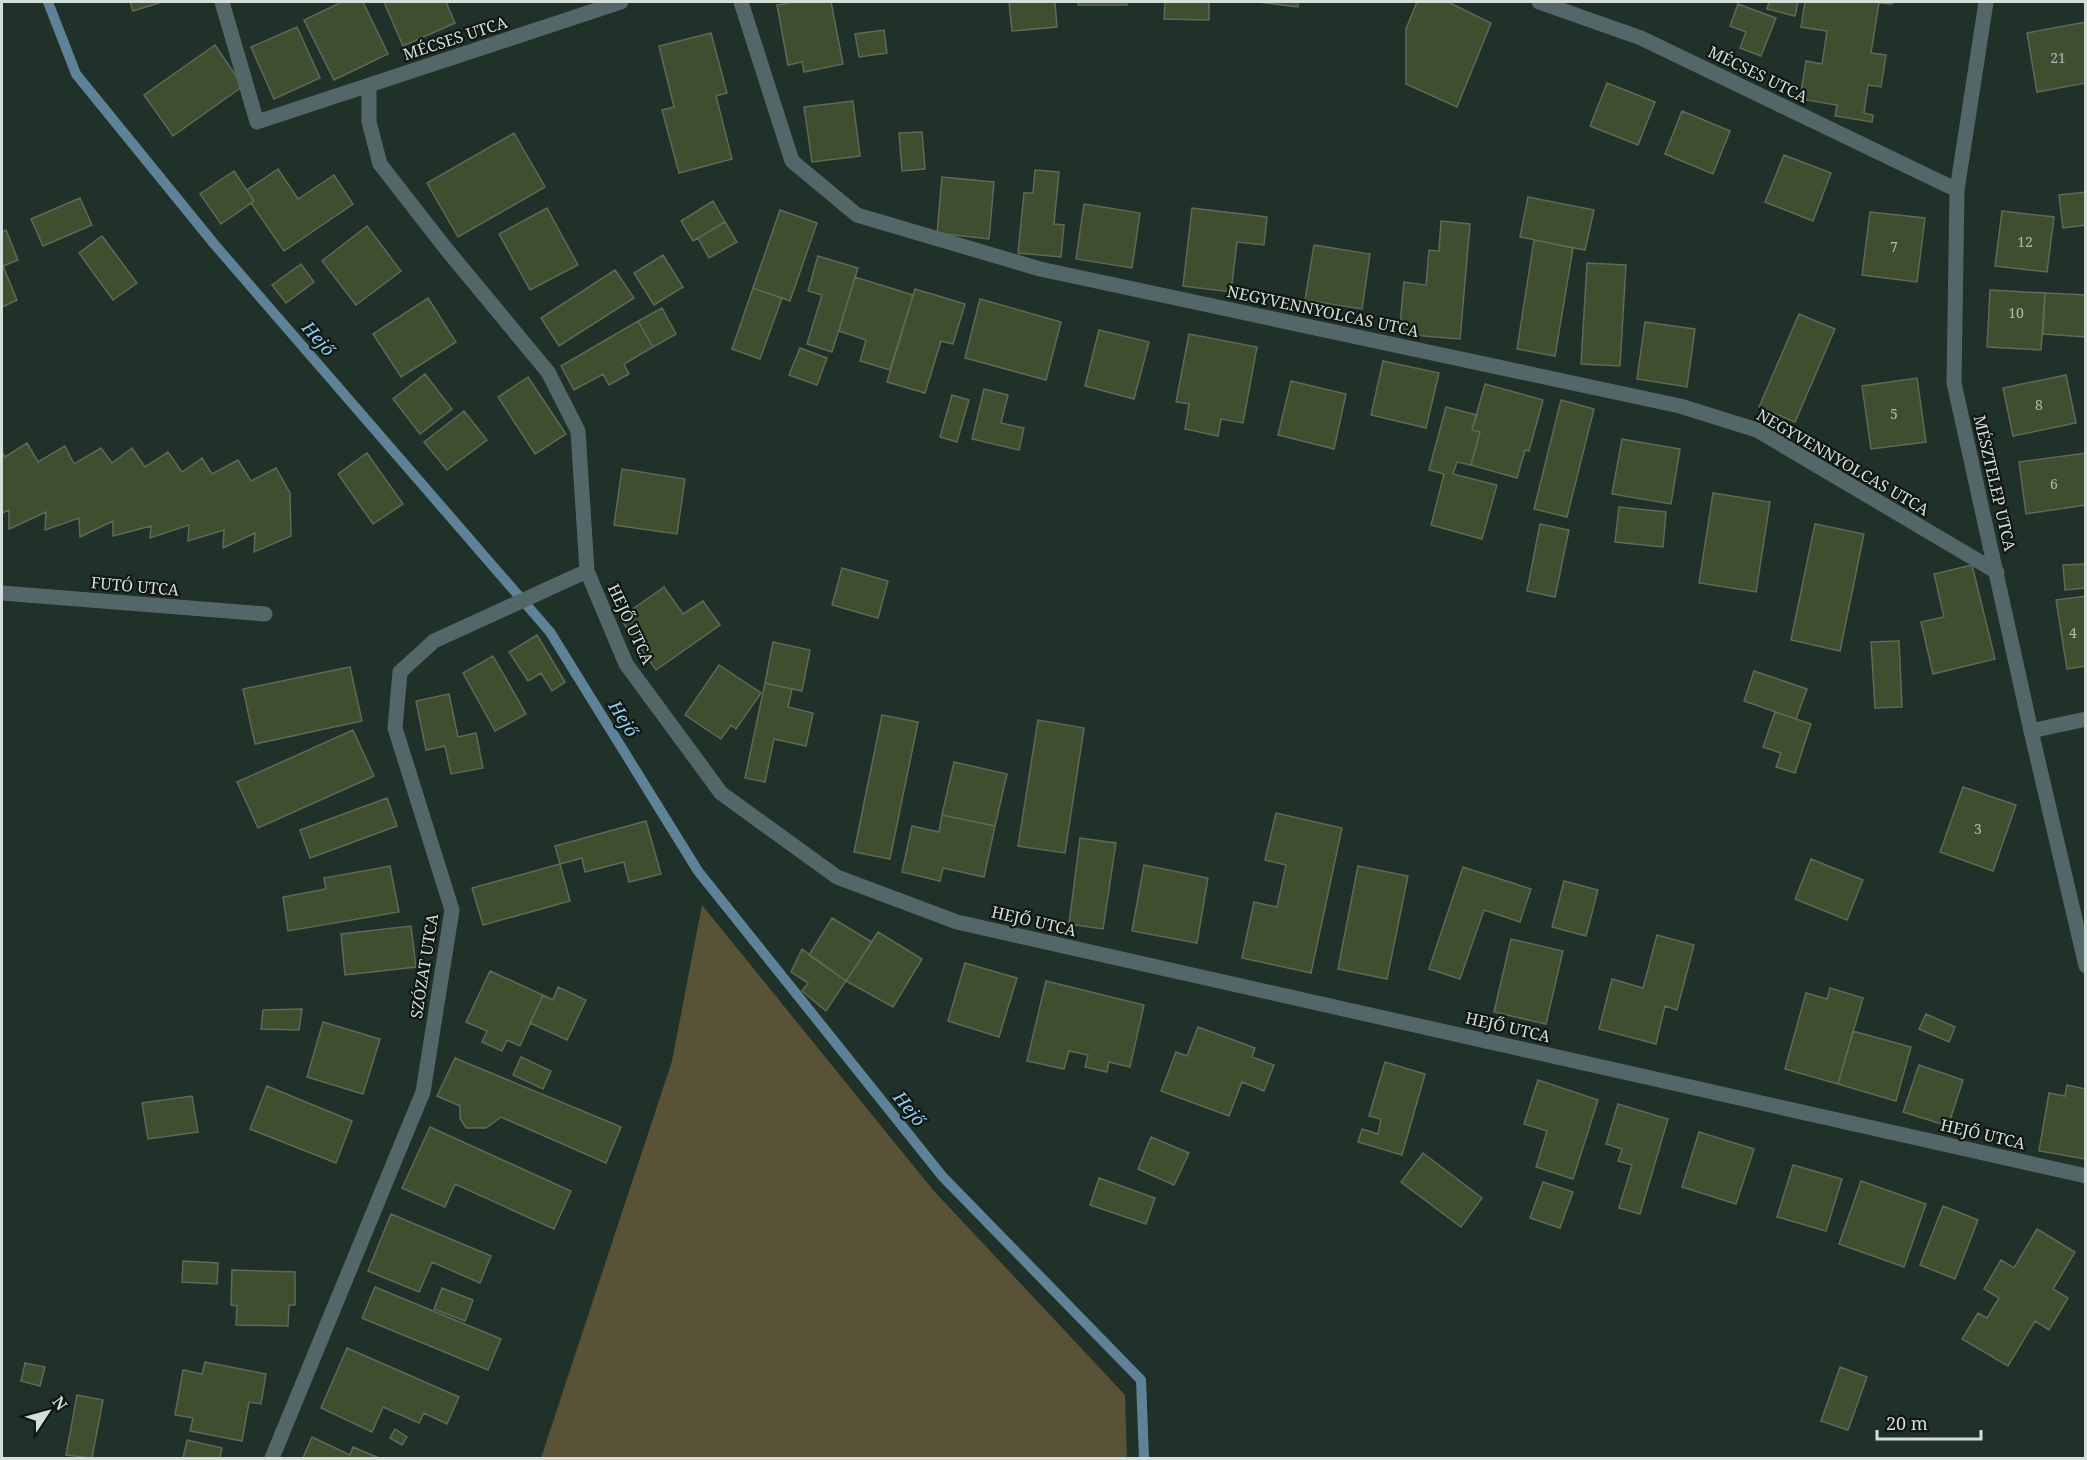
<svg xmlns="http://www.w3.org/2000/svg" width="2087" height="1460" viewBox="0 0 2087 1460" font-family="'Noto Serif',serif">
	<rect width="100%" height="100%" fill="#203129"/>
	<path fill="#595237" d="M702,905L933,1190L1125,1395L1127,1458H541L672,1061Z"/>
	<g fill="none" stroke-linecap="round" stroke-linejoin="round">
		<path stroke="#5e8398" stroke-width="10" d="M48,2L76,74L215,245L550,632L698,871L943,1177L1141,1380L1144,1458"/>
	</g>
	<path fill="#3f4e2f" stroke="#606858" stroke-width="1.5" d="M130,2H162L133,11Z
		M342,2H363L388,54L334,80L304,20Z
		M384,2H446L455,23L403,46Z
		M794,2H831L843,64L804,72L802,62L788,65L777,5Z
		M1009,2H1055L1057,27L1012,31Z
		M1078,2H1127V5H1078Z
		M1165,2H1209V20L1164,19Z
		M1257,2H1298V7Z
		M1417,2H1448L1491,23L1457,107L1406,84V29Z
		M1769,2H1798L1795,16L1767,9Z
		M1805,2H1892V4L1879,3L1871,53L1886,55L1881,87L1868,85L1864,113L1873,115L1872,122L1835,116L1837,105L1800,99L1806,61L1822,64L1827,31L1801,27Z
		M1738,4L1776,18L1761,56L1740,48L1746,32L1730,26Z
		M2086,22V83L2037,92L2027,33Z
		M297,27L320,78L274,99L251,47Z
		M884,30L887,53L859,57L855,34Z
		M711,33L727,93L716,96L732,159L679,173L662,110L674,107L659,46Z
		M215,45L243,86L173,136L144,95Z
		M1607,83L1655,102L1638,145L1590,126Z
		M853,101L860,156L812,162L804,107Z
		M1682,111L1730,131L1713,174L1665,154Z
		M922,132L925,169L902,171L899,133Z
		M514,133L545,187L458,237L427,183Z
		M1784,155L1831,173L1813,221L1765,202Z
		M278,169L298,199L334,175L353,204L284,251L251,203L254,201L247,190Z
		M1035,170L1059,172L1054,224L1064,225L1061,257L1018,253L1024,193H1033Z
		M234,171L254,201L221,224L200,194Z
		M942,177L994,182L989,239L937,233Z
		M2086,192V225L2063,228L2059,195Z
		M1528,197L1594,210L1585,250L1520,237Z
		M80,198L92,225L43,246L31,219Z
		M713,201L725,222L693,241L681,221Z
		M1084,204L1140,213L1132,268L1076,259Z
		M547,208L578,265L530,290L499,234Z
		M1192,208L1267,217L1264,245L1237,242L1231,292L1183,286Z
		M780,210L817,223L790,301L753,288Z
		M2002,211L2054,217L2047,272L1995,266Z
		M1870,212L1925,218L1917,282L1862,275Z
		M1441,221L1470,224L1460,339L1399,334L1404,282L1426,285L1429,250L1439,251Z
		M725,222L737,242L709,258L698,238Z
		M367,226L401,271L356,305L322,261Z
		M6,230L18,260L3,266L17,300L2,307V232Z
		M102,236L137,283L113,300L79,253Z
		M1534,240L1573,248L1555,356L1517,349Z
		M1314,245L1370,254L1362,309L1305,300Z
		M663,255L683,287L654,305L634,273Z
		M818,256L858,268L832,352L807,344L822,295L808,291Z
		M1587,263L1626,265L1620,366L1581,364Z
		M301,264L314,282L286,303L272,285Z
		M615,270L634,298L559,346L541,318Z
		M855,277L913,295L890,370L860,361L866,340L839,331Z
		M753,288L782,298L760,359L732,349Z
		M915,289L965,304L953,344L941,341L925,393L887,382Z
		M1990,290L2045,293L2041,350L1987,347Z
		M2045,293L2086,295V337L2043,334Z
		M428,298L456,342L401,377L373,334Z
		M980,299L1061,322L1046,380L965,358Z
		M662,308L676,334L653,347L638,321Z
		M1799,314L1835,329L1795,422L1759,407Z
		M638,321L653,347L624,364L629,374L609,385L603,374L574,390L561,366Z
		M1645,322L1695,329L1687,387L1637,379Z
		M1099,330L1149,342L1134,399L1085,386Z
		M1189,334L1257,347L1243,423L1221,419L1218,436L1185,429L1189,404L1176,402Z
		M800,348L827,358L817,385L789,375Z
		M1383,361L1439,373L1426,428L1371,415Z
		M425,374L452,409L420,434L393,399Z
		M2066,375L2076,423L2013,436L2003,388Z
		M528,377L566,434L535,454L498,397Z
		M1917,378L1926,442L1871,449L1862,386Z
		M1291,381L1346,394L1334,449L1278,435Z
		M1485,384L1543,400L1529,451L1525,450L1517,478L1471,465L1480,432L1472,430Z
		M984,389L1008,395L1001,423L1024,428L1019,450L972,439Z
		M952,395L969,400L957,442L940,437Z
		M1561,400L1594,409L1567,517L1534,509Z
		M1446,407L1477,415L1472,430L1480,432L1471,465L1457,462L1453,474L1497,485L1482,539L1431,525L1444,474L1429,470Z
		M464,411L487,440L447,470L424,442Z
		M1622,439L1680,449L1671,504L1612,494Z
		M27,443L38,462L65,446L74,464L101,448L112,463L132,448L145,467L168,452L182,472L202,458L212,474L238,460L251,481L276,468L290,493L291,536L254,552L255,533L223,548L224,530L188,541L189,525L150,538L151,526L113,536V521L80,537L79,518L45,530L46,512L9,529V510L2,513V452L5,457Z
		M367,453L403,504L373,524L338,474Z
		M2086,453V505L2026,514L2019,462Z
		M622,469L685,479L677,534L614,525Z
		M1713,493L1770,502L1756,592L1699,583Z
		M1619,507L1666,512L1663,547L1615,542Z
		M1540,524L1569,530L1555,597L1527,591Z
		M1815,524L1864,534L1840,651L1791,640Z
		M2086,564V588L2065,590L2063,565Z
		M1972,565L1995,659L1933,674L1921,622L1944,617L1934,574Z
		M842,568L888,581L878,618L832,605Z
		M664,587L683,614L703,601L720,625L656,670L620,618Z
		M2086,596V666L2067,669L2056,600Z
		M537,635L565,682L552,691L541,673L528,681L509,652Z
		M1899,641L1902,707L1875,708L1871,642Z
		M773,642L810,650L802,691L765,683Z
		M493,656L526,714L495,731L463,673Z
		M719,665L761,693L736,729L731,725L721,739L685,715Z
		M350,667L362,721L255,744L243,689Z
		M1754,671L1807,689L1796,719L1744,701Z
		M765,683L792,689L788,707L813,713L806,746L774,739L765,782L745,778Z
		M449,694L458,737L476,733L483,768L451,774L445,746L426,750L416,701Z
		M1775,712L1811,724L1795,773L1776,767L1781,753L1763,747Z
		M882,715L918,722L890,859L854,852Z
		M1038,720L1084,728L1065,853L1018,846Z
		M353,730L374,776L258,828L237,782Z
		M954,762L1007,774L995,826L942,815Z
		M1963,787L2016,805L1993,871L1940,852Z
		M387,798L397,826L310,858L300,830Z
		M1276,813L1342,828L1311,973L1242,958L1254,902L1277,907L1286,865L1265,860Z
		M942,815L995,826L984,877L943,868L940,881L902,872L912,826L939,832Z
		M646,821L661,874L629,882L624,862L585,872L582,858L560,864L555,846Z
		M1080,838L1116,843L1103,929L1069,924Z
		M1811,859L1863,880L1847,920L1795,899Z
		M560,864L570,901L483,925L472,888Z
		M1144,865L1208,878L1197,943L1132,931Z
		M390,866L399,912L288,931L283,897L326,889L324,878Z
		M1358,866L1408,876L1387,979L1338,969Z
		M1463,867L1531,889L1520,922L1484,910L1460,979L1429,969Z
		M1564,881L1598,890L1586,936L1552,927Z
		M832,918L872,942L846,981L809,955Z
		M411,926L416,967L345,975L341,934Z
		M878,932L922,959L893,1007L846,981Z
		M1657,935L1694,945L1677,1010L1665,1006L1656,1044L1599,1029L1612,979L1643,988Z
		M1511,939L1563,951L1546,1024L1494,1012Z
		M802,949L846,981L826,1011L802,991L808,983L791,972Z
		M965,963L1017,978L999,1037L948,1021Z
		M490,971L543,995L520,1046L507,1040L502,1051L482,1042L487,1031L466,1022Z
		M1046,981L1144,1005L1130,1067L1109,1062L1107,1072L1085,1067L1088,1055L1069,1051L1064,1069L1027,1061Z
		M558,987L586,1000L567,1040L530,1023L543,995L553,1000Z
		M1830,988L1863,998L1838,1084L1785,1069L1806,993L1827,999Z
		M302,1009L299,1030L261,1029L263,1010Z
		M1926,1014L1955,1027L1949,1042L1919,1029Z
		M323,1022L380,1039L363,1094L307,1077Z
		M1198,1027L1255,1048L1252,1057L1274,1065L1264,1091L1242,1082L1229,1116L1161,1091L1176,1052L1187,1056Z
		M1853,1031L1911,1047L1896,1101L1838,1084Z
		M521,1057L551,1071L543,1089L513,1075Z
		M455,1058L621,1127L606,1163L501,1117L486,1128H466L460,1118V1106L437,1096Z
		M1385,1062L1425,1074L1402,1155L1358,1142L1362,1129L1378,1134L1381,1119L1369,1116Z
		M1919,1065L1963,1080L1948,1126L1903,1112Z
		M1538,1080L1598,1100L1573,1179L1536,1167L1547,1131L1524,1124Z
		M2067,1085L2086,1089V1159L2039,1151L2049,1093L2065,1096Z
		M267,1086L352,1121L336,1163L250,1129Z
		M192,1096L198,1132L148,1139L142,1103Z
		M1618,1104L1668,1119L1640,1214L1619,1208L1632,1165L1618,1161L1622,1149L1606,1144Z
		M430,1127L571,1191L554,1229L455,1184L445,1207L402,1188Z
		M1699,1132L1754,1149L1736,1204L1682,1187Z
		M1151,1137L1189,1153L1174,1185L1138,1169Z
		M1423,1153L1482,1198L1461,1227L1401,1182Z
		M1793,1165L1842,1179L1826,1231L1777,1217Z
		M1099,1178L1155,1198L1146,1224L1090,1205Z
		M1861,1181L1926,1204L1904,1267L1839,1244Z
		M1543,1182L1573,1192L1560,1228L1530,1218Z
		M1943,1206L1978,1220L1955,1279L1920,1265Z
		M391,1214L491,1256L480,1283L432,1262L419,1292L368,1271Z
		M2037,1229L2075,1252L2053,1289L2068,1298L2049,1330L2035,1321L2008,1366L1962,1339L1978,1313L1987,1318L1999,1298L1984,1289L2001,1260L2014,1268Z
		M183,1261L218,1263L217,1284L182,1282Z
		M232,1270L295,1272V1305H289L288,1326L236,1325L237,1306L231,1305Z
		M375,1287L501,1339L488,1370L362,1318Z
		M442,1288L473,1300L465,1321L434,1309Z
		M347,1348L459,1397L447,1424L424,1413L419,1423L383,1407L372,1432L321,1408Z
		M205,1362L266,1374L261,1404L249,1402L242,1441L190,1431L193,1418L175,1415L183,1370L202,1374Z
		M25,1363L45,1367L40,1386L21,1381Z
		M1840,1367L1867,1377L1848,1430L1821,1421Z
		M77,1395L103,1400L92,1458L66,1455Z
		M395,1429L407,1437L402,1445L390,1438Z
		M312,1437L350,1455L353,1447L379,1458H303Z
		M187,1440L222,1448L220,1458H183Z"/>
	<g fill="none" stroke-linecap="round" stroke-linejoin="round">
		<path stroke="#546768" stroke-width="15" d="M222,2L257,122L621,2
			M741,2L792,161L857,215L1040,269L1680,406L1757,430L1997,572
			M1539,2L1641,38L1957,190
			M1986,2L1957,190L1954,383L2031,731L2086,966
			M369,85V122L380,164L447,250L548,372L578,431L587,571L626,664L721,793L837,877L957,922L2086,1176
			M2,593L265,614
			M2031,731L2086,719
			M272,1458L423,1092L452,910L395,728L400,672L434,641L587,571"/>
	</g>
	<g text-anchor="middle" stroke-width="4.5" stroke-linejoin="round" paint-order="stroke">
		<g font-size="14" fill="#b0bbaf">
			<text x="2058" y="63">21</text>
			<text x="2025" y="247">12</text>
			<text x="1894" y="252">7</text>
			<text x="2016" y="318">10</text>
			<text x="2039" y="410">8</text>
			<text x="1894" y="419">5</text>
			<text x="2054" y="489">6</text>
			<text x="2073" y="638">4</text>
			<text x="1978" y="834">3</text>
		</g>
		<g font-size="16" fill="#d5dfda" stroke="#101714">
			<text transform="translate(455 38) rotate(-18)" y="6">MÉCSES UTCA</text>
			<text transform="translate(1758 74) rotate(26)" y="6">MÉCSES UTCA</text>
			<text transform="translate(1323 311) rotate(12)" y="6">NEGYVENNYOLCAS UTCA</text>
			<text transform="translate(1843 462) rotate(30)" y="6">NEGYVENNYOLCAS UTCA</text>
			<text transform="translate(1995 483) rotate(77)" y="6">MÉSZTELEP UTCA</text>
			<text transform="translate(135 586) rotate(5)" y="6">FUTÓ UTCA</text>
			<text transform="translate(631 624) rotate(65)" y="6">HEJŐ UTCA</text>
			<text transform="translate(1034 921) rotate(13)" y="6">HEJŐ UTCA</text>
			<text transform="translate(424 966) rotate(-81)" y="6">SZÓZAT UTCA</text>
			<text transform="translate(1508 1027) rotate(13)" y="6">HEJŐ UTCA</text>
			<text transform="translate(1983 1134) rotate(13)" y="6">HEJŐ UTCA</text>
		</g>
		<g font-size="18" font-style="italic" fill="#8ecef1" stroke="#101714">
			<text transform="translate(318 339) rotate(49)" y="6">Hejő</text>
			<text transform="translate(623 719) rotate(58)" y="6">Hejő</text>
			<text transform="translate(909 1109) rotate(51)" y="6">Hejő</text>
		</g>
	</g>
	<rect width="2087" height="1460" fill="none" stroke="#d5dfda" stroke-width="6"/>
	<g transform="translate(48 1412) rotate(54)" stroke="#101714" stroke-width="4.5" paint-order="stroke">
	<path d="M0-4.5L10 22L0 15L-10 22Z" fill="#d5dfda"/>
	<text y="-9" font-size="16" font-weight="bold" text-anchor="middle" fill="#d5dfda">N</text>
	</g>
	<path d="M1877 1430v9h104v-9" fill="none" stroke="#d5dfda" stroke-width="3"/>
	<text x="1886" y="1430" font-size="18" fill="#d5dfda" stroke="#101714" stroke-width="4.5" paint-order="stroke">20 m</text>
</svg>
